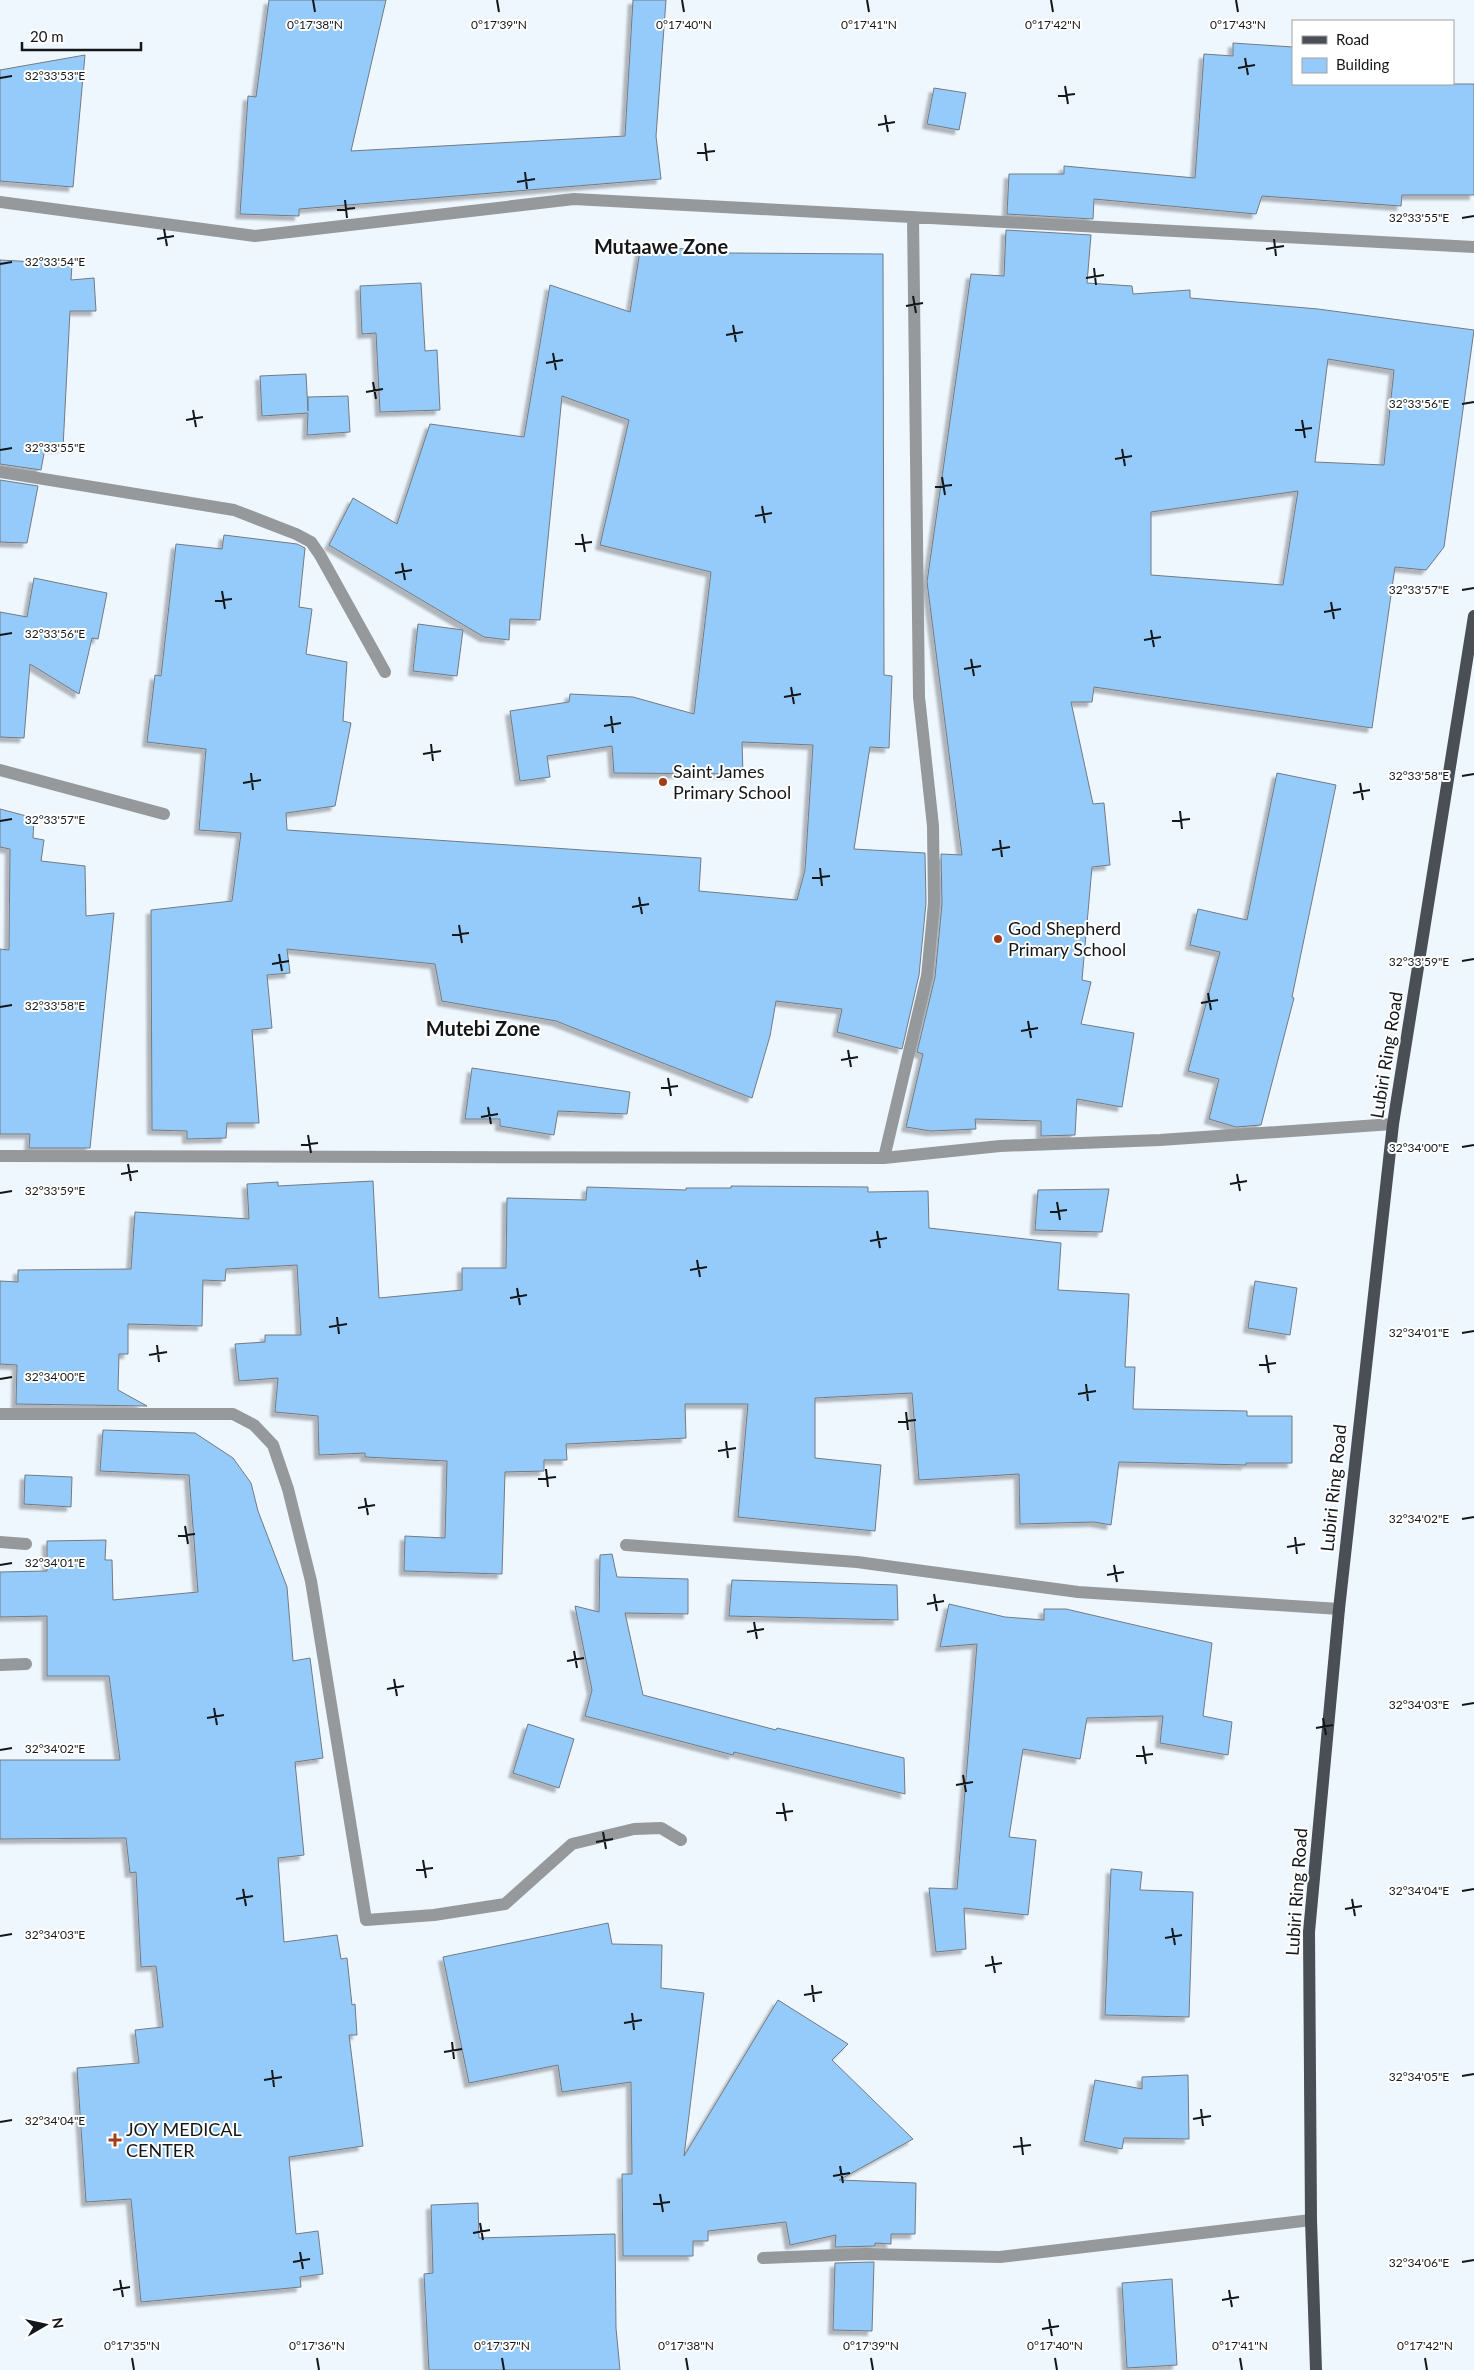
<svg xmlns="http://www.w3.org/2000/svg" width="1474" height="2370" viewBox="0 0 1474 2370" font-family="Lato,sans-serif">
	<defs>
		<filter id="shadow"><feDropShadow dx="-4.5" dy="4.5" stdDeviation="1" flood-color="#0004"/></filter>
	</defs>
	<rect width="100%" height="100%" fill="#eef6fe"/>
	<path fill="#95cbfb" stroke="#737a81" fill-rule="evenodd" filter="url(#shadow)" d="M269,0H386L351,151L625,136L633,0H666L656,136L661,179L299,209V216L240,214L248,96L256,97Z
		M1233,43L1293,47V84H1474V195H1402L1401,206L1262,196L1256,214L1094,199L1093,219L1007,214L1009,174H1064V166L1195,178L1204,54L1233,56Z
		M85,55L73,187L0,181V70Z
		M934,88L966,93L959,130L927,124Z
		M1006,230L1091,235L1087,283L1132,286L1133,294L1190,290V298L1318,309L1474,330L1444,547L1426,570L1395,567L1372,728L1094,687L1092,702H1071L1093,804L1104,803L1110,865L1092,867L1082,980L1091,982L1081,1024L1134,1033L1122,1107L1077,1099L1075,1135L1041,1136V1121L975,1119L976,1129L931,1131L906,1127L923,1054L917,1052L935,977L942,904L941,854L962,855L927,582L971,274L1004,276ZM1328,359L1394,370L1384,465L1315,462ZM1298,491L1283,585L1151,575V512Z
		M641,245L729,253L883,254L884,675L892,676L889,748L870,747L854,849L925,853L926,903L919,975L902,1049L837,1032L842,1009L776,1001L770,1036L752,1098L556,1021L442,1001L435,964L287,949L290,973L267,975L272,1028L252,1030L259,1123H227L226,1138L187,1139V1131L152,1130L151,910L232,901L241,833L199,830L206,749L147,742L155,675L161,676L176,544L222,549L224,535L297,544L305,548L299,607L312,609L306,654L347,662L343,721L351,723L335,806L286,813L287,830L701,858L699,891L797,900L805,870L813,745L742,742L743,774L614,773L612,746L547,756L550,777L520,781L510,711L569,702L570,694L633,697L694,714L711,572L600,545L629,420L562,396L540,620L510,619L509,640L484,637L329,545L353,498L397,524L430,424L524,437L550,285L630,312Z
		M0,260L72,264L71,280L94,278L96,311H70L63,448H45L41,470L0,464Z
		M421,283L425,351L437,350L440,410L380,412L376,333L362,334L360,286Z
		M306,374L308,411V397L348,396L350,432L307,435L308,413L262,416L260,376Z
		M0,480L38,486L27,543L0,542Z
		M34,578L107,593L98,639L92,638L79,694L30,664L24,738L0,737V612L27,617Z
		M418,624L463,630L457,676L413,671Z
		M1277,773L1336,785L1292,997L1294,998L1261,1125L1236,1127L1209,1119L1219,1079L1188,1071L1220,952L1190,945L1198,909L1247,920Z
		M0,809L34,818L33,838L44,840L41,861L85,866L86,916L114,913L90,1148H29L30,1134H0V949L9,950L10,849L0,847Z
		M472,1068L630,1092L627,1114L558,1111L554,1135L500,1126V1119H465Z
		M373,1181L379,1298L462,1290V1268H506L507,1198L586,1200L587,1187L686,1190V1188H731V1186L868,1187V1192L928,1191L929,1228L1061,1243L1058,1290L1129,1294L1125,1367H1135L1133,1409L1247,1411V1416H1292V1463H1246V1465L1119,1462L1111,1525L1094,1522L1020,1524L1019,1474L919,1480L912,1393L815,1398V1458L881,1465L875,1531L738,1517L748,1404H685L686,1438L566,1444L567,1460H544V1471L505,1472L502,1574L404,1571L405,1536L445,1538L447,1461L365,1457V1453L319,1455L318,1416L275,1412L278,1378L239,1381L235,1344L265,1342V1335H301L297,1265L226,1269L225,1281L203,1280L202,1326L128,1324V1354H119L118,1390L147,1406L16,1404L17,1365L0,1364V1281L18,1282V1270L131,1269L135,1212L249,1219L247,1184L278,1182V1186Z
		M1109,1189L1102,1232L1035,1230L1038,1190Z
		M1255,1281L1297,1288L1290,1335L1248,1328Z
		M103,1430L195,1433L233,1458L251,1483L258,1511L287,1587L293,1661L310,1658L323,1758L295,1762L304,1855L278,1858L284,1942L337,1935L341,1959L347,1958L352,2005L355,2004L357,2035H349L363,2146L289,2157L296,2234L318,2231L323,2274L300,2277L301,2287L141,2302L131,2199L86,2202L77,2068L139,2063L135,2030L163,2027L156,1966L141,1967L136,1872L130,1873L126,1838L0,1839V1760H120L109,1676H47V1616L0,1617V1572L47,1571V1541L106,1540L105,1560H112L113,1600L198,1592L189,1475L100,1471Z
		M25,1475L72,1477L71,1507L24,1504Z
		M612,1554L617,1577L688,1579V1614L625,1613L643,1695L776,1730L777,1728L904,1758L905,1794L734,1752L733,1755L585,1716L592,1690L575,1606L599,1612L600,1555Z
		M732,1580L897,1585L898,1620L729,1616Z
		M949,1604L1005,1617L1044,1620V1609H1066L1212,1643L1203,1716L1232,1722L1228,1755L1160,1743L1163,1716L1087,1718L1080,1759L1023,1749L1009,1837L1036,1840L1028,1915L964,1908L966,1949L936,1952L929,1888L957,1889L977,1644L940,1647Z
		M528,1724L574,1739L559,1788L513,1773Z
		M1111,1869L1142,1872L1140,1890L1193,1892L1189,2017L1105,2015Z
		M608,1923L612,1944L662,1945L661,1988L704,1993L684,2156L778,2000L848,2044L832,2060L913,2139L839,2180L916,2183L915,2234H891V2244L875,2243V2246L835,2247L836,2235L790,2245L786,2222L708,2231V2241H693V2256H623L622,2174H632L631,2082L562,2092L558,2065L469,2083L443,1957Z
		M1188,2075L1189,2139L1124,2138L1122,2149L1084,2141L1095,2080L1142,2089V2077Z
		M478,2203L479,2238L615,2234L616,2328L620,2370H429L424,2274L433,2273L431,2205Z
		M874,2262L872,2331L833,2330L835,2263Z
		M1172,2279L1177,2365L1127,2368L1122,2283Z"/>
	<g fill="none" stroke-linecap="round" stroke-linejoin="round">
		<path stroke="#95999c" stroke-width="12" d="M0,202L255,236L574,199L1474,247
			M0,472L234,510L296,534L311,542L320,555L385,672
			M0,770L164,814
			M0,1156L884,1158L1000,1146L1160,1140L1393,1124
			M884,1158L927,976L934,903L933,826L919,697L913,217
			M0,1414H233L254,1425L273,1445L288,1489L311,1581L366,1920L434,1915L505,1904L572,1844L634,1829L661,1828L681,1840
			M0,1542L26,1544
			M626,1545L857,1562L1078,1592L1339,1609
			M0,1665L26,1664
			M763,2258L865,2254L1000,2257L1311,2220"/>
		<path stroke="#494f54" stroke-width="12" d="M1316,2370L1311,2220L1309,1932L1339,1609L1393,1124L1474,616"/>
	</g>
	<path fill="none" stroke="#141719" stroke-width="2" d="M313,0L315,12M497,0L499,12M682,0L684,12M867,0L869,12M1051,0L1053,12M1236,0L1238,12M1245,58L1248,75M1238,68L1255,65M0,78L12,76M1065,86L1068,104M1058,96L1075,94M885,115L888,132M878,125L895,122M705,143L707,161M697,153L715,151M525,172L527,189M517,182L535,179M345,200L347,218M337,210L355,208M1462,218L1474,216M164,229L167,246M157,239L174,236M1274,239L1276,256M1266,249L1284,246M0,264L12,262M1094,268L1096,285M1086,278L1104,275M913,296L916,313M906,306L923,303M733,325L736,342M726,335L743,332M553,353L556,370M546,363L563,360M373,382L376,399M366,392L383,389M1462,404L1474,402M193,410L196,427M186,420L203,417M1302,420L1305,438M1295,430L1312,428M1122,449L1125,466M0,450L12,448M1115,459L1132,456M942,477L945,495M935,487L952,485M762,506L765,523M755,516L772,513M582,534L585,552M575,544L592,542M402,563L405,580M395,573L412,570M1462,590L1474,588M222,591L225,609M215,601L232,599M1331,602L1334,619M1324,612L1341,609M1151,630L1154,647M0,635L12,633M1144,640L1161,637M971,659L974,676M964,669L981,666M791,687L794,704M784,697L801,694M611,716L613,733M604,726L621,723M431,744L433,761M423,754L441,751M251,773L253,790M1462,776L1474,774M243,783L261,780M1360,783L1363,800M1353,793L1370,790M1180,811L1182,829M0,821L12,819M1172,821L1190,819M1000,840L1002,857M992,850L1010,847M820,868L822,886M812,878L830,876M639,897L642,914M632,907L649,904M459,925L462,943M452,935L469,933M279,954L282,971M1462,961L1474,959M272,964L289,961M1208,993L1211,1010M1201,1003L1218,1000M0,1007L12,1005M1028,1021L1031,1038M1021,1031L1038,1028M848,1050L851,1067M841,1060L858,1057M668,1078L671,1096M661,1088L678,1086M488,1107L491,1124M481,1117L498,1114M308,1135L311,1153M301,1145L318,1143M1462,1147L1474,1145M128,1164L131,1181M121,1174L138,1171M1237,1174L1240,1191M1230,1184L1247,1181M0,1193L12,1191M1057,1202L1060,1220M1050,1212L1067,1210M877,1231L880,1248M870,1241L887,1238M697,1260L700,1277M690,1270L707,1267M517,1288L520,1305M510,1298L527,1295M337,1317L339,1334M329,1327L347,1324M1462,1333L1474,1331M157,1345L159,1362M149,1355L167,1352M1266,1355L1269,1373M1259,1365L1276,1363M0,1379L12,1377M1086,1384L1088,1401M1078,1394L1096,1391M906,1412L908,1430M898,1422L916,1420M726,1441L728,1458M718,1451L736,1448M546,1469L548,1487M538,1479L556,1477M365,1498L368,1515M358,1508L375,1505M1462,1519L1474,1517M185,1526L188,1544M178,1536L195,1534M1295,1537L1297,1554M1287,1547L1305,1544M0,1565L12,1563M1114,1565L1117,1582M1107,1575L1124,1572M934,1594L937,1611M927,1604L944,1601M754,1622L757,1639M747,1632L764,1629M574,1651L577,1668M567,1661L584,1658M394,1679L397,1696M387,1689L404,1686M1462,1705L1474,1703M214,1708L217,1725M207,1718L224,1715M1323,1718L1326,1735M1316,1728L1333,1725M1143,1746L1146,1764M0,1750L12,1748M1136,1756L1153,1754M963,1775L966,1792M956,1785L973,1782M783,1803L786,1821M776,1813L793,1811M603,1832L606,1849M596,1842L613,1839M423,1860L426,1878M416,1870L433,1868M243,1889L246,1906M1462,1891L1474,1889M236,1899L253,1896M1352,1899L1355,1916M1345,1909L1362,1906M1172,1928L1175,1945M0,1936L12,1934M1165,1938L1182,1935M992,1956L995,1973M985,1966L1002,1963M812,1985L814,2002M804,1995L822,1992M632,2013L634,2030M624,2023L642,2020M452,2042L454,2059M444,2052L462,2049M272,2070L274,2087M1462,2076L1474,2074M264,2080L282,2077M1201,2109L1203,2126M1193,2119L1211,2116M0,2122L12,2120M1021,2137L1023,2155M1013,2147L1031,2145M840,2166L843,2183M833,2176L850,2173M660,2194L663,2212M653,2204L670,2202M480,2223L483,2240M473,2233L490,2230M300,2252L303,2269M293,2262L310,2259M1462,2262L1474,2260M120,2280L123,2297M113,2290L130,2287M1229,2290L1232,2307M1222,2300L1239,2297M1049,2319L1052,2336M1042,2329L1059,2326M132,2358L134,2370M317,2358L319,2370M502,2358L504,2370M686,2358L688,2370M871,2358L873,2370M1055,2358L1057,2370M1240,2358L1242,2370M1425,2358L1427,2370"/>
	<g fill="#a23b19" stroke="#fff" stroke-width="2">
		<circle cx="663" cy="782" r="5"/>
		<circle cx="998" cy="939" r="5"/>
		<path d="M112.5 2132.5h5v5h5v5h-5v5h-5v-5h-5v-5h5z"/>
	</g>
	<g text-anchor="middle" stroke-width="4" stroke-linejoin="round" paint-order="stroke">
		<g font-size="18" fill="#141719" stroke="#fff" text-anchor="start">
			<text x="673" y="778">Saint James<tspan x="673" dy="21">Primary School</tspan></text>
			<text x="1008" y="935">God Shepherd<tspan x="1008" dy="21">Primary School</tspan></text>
			<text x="126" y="2136">JOY MEDICAL<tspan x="126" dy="21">CENTER</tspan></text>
		</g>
		<g font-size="18" fill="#141719" stroke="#fff">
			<text transform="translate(1387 1055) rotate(-81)" y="6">Lubiri Ring Road</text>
			<text transform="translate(1334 1488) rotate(-84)" y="6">Lubiri Ring Road</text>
			<text transform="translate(1297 1892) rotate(-86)" y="6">Lubiri Ring Road</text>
		</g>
		<g font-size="20" font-weight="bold" fill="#141719" stroke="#fff">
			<text x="661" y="254">Mutaawe Zone</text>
			<text x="483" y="1036">Mutebi Zone</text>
		</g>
	</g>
	<g font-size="12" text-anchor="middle" fill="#141719" stroke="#fff" stroke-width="4" stroke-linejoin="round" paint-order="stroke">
		<text x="1238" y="29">0°17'43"N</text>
		<text x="315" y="29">0°17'38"N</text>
		<text x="499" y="29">0°17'39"N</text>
		<text x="684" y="29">0°17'40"N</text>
		<text x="869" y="29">0°17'41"N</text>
		<text x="1053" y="29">0°17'42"N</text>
		<text x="55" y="80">32°33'53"E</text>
		<text x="1419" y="222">32°33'55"E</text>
		<text x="55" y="266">32°33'54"E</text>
		<text x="1419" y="408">32°33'56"E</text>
		<text x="55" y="452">32°33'55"E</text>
		<text x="1419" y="594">32°33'57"E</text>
		<text x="55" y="638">32°33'56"E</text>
		<text x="1419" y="780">32°33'58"E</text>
		<text x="55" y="824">32°33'57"E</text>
		<text x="1419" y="966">32°33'59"E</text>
		<text x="55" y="1010">32°33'58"E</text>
		<text x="1419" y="1152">32°34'00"E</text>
		<text x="55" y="1195">32°33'59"E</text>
		<text x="1419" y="1337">32°34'01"E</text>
		<text x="55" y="1381">32°34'00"E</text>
		<text x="1419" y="1523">32°34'02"E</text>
		<text x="55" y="1567">32°34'01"E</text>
		<text x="1419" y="1709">32°34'03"E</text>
		<text x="55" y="1753">32°34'02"E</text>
		<text x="1419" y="1895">32°34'04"E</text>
		<text x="55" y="1939">32°34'03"E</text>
		<text x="1419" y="2081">32°34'05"E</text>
		<text x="55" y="2125">32°34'04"E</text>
		<text x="1419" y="2267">32°34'06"E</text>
		<text x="132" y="2350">0°17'35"N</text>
		<text x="317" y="2350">0°17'36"N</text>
		<text x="502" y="2350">0°17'37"N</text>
		<text x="686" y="2350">0°17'38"N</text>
		<text x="871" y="2350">0°17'39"N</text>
		<text x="1055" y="2350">0°17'40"N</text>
		<text x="1240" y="2350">0°17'41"N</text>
		<text x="1425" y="2350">0°17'42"N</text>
	</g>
	<rect x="1292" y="20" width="162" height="65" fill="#ffffff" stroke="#a1a2a3"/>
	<rect x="1302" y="36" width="25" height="8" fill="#494f54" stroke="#a1a2a3"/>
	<text x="1336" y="45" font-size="15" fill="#141719">Road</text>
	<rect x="1302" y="58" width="25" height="15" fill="#95cbfb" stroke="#a1a2a3"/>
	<text x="1336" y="70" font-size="15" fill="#141719">Building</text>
	<g transform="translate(45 2325) rotate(81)" stroke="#ffffff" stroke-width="4" paint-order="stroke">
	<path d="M0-4L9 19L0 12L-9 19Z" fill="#141719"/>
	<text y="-8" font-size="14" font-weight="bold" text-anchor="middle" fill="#141719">N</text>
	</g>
	<path d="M22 42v8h119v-8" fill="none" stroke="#141719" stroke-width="2.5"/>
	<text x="30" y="42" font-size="15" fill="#141719" stroke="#ffffff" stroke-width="4" paint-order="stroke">20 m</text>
</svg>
